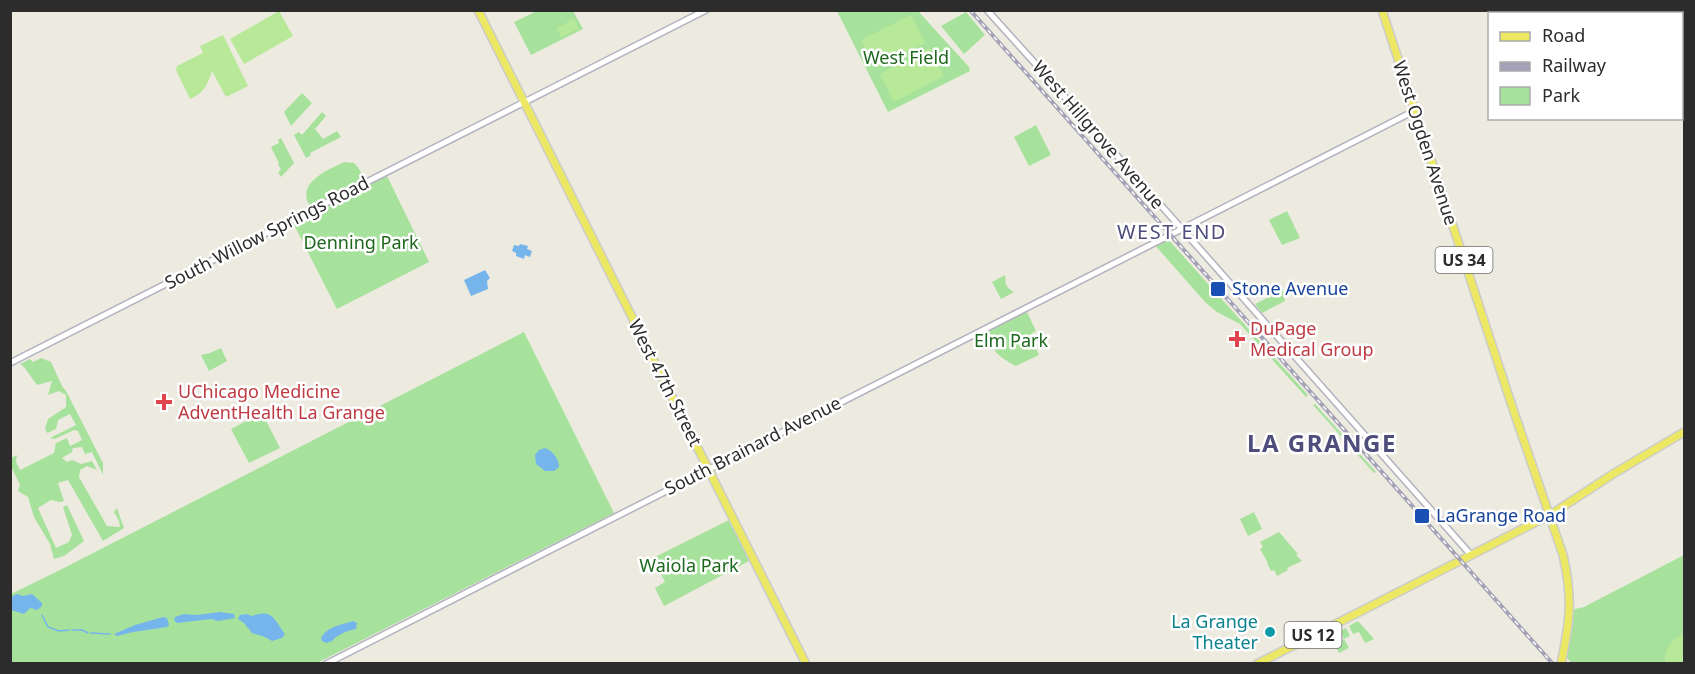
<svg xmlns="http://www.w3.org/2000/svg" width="1695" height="674" viewBox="0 0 1695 674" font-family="'Noto Sans',sans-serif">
	<rect width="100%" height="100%" fill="#edeadf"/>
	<path fill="#a7e29d" d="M537,11H573L583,29L531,55L514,22Z
		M837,11H918L969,67L970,71L888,112Z
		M966,12L985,35L964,54L941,26Z
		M302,93L312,103L291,126L284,112Z
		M322,112L326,116L315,129L323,139L337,131L341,137L310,153L311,155L306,158L294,135L299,132L302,135Z
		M1036,125L1051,155L1029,166L1014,137Z
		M281,138L294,163L281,177L278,172L281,170L278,164L279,163L271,147L279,143L278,140Z
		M344,162L354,163C359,168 364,174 360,181L312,206L309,205C297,182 328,170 344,162Z
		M387,176L429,262L337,309L293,223Z
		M1287,211L1300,238L1282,245L1269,220Z
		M1166,237L1308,395L1306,397L1240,324L1217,312L1206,303L1153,243Z
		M1005,275C1006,286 1005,286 1014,292L1001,299L992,282Z
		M1283,290L1285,301L1262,313L1255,304Z
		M1027,312L1036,331L1029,335L1039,355L1016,366C998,356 993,353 987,332Z
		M524,332L614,513L317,663L11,664V594L60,570Z
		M221,348L227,361L209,371L201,355L210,353Z
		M41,358L51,362L62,386L66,391L103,463V475L92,452L85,454L82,447L73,448L72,452L62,458L67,462L72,460L81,464L92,461L97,470L87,466L80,470L79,477L107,526L120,527L119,521L114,512L117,508L124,528L103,541L68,480L58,483L64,501L60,502L51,500L38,508L56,548L69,542L72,535L63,507L67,505L84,541L64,556L54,559L50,544L34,517L28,497L18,491L20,485L11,466V458L17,455L16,462L20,470L54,453L56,443L67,438L70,446L82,440L78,431L74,430L55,439L50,438L76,425L70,414L58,420L56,429L47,433L45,429L48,419L66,407V395L59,391L48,395L52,381L37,385L24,367L20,364L30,359L33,362Z
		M1315,404L1376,472L1374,473L1313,405Z
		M262,413L280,448L249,463L231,429Z
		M1254,512L1262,529L1248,536L1240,519Z
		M731,519L751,560L664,606L655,588L665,582L653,558Z
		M1279,532L1298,554L1296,555L1302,561L1287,568L1288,570L1277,576L1274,570L1271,571L1267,563H1268L1260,549L1263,547L1260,542Z
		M1684,555V663H1572L1563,655L1571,610L1584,607Z
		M1358,621L1374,639L1365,643L1359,632L1353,634L1349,626Z
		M1346,628L1350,636L1344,639L1349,648L1339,653L1335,644L1344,639L1340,631Z"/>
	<path fill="#b7e999" d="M279,11L293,36L244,64L230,39Z
		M911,15L925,43L876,68L861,40Z
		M574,19L578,29L561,37L557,28Z
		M223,35L248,86L226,97L212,71C208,84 204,93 190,99L176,70L177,66L203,53L200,46Z
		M929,48L944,76L894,102L880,74Z
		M1684,633V663H1665C1664,648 1672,640 1684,633Z"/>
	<path fill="#75b5ec" d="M520,244L528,246L527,249L532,251L530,257L525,255L524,259L516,256V253L512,251L514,245L519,246Z
		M485,270L490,278L487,281L488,289L471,296L464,280Z
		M545,448C553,451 559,459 559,467L554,471H545L536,464L535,455L539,450Z
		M17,594L23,596L32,594L42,603V606L37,610L30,608L24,614L11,610V597Z
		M220,612L234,614L235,618L218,621L211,619L177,623L174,620L175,617L184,614L197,615Z
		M247,614L252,616C273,608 275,621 285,634L282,638L272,641L265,637L252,633L244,623L238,619L240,615Z
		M163,617L167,618L169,625L167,627L133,632L117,636L114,634L135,625Z
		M353,621L357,623L356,629L345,632L336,637L332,641L326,643L322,641L321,638C328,626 341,625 353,621Z"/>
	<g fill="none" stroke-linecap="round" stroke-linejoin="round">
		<path stroke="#75b5ec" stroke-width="1.5" d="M42,615L48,627L59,631L69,630
			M72,630H82L88,633
			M91,633L110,634"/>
		<g stroke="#b2b2bf" stroke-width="8">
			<path id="minor" d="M987,10L1041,70L1471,555
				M10,363L706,10
				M326,664L1414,111"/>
		</g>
		<g stroke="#ccc" stroke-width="10">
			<path id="major" d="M478,10L806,664
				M1382,10L1513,409L1563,555C1573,598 1570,621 1561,664
				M1257,664L1550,515L1613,474L1684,432"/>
		</g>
		<use href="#minor" stroke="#fff" stroke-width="5"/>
		<use href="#major" stroke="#ede864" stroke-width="7"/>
		<g stroke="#a2a1b6" stroke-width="4">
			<path id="rail" d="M970,10L1553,664"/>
		</g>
		<use href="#rail" stroke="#fff" stroke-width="1.5" stroke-dasharray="4.5" stroke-linecap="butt"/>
	</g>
	<g fill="#1a4fb4" stroke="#fff" stroke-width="2">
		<rect x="1210" y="281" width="16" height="16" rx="3"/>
		<rect x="1414" y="508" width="16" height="16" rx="3"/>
	</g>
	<g fill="#e0444e" stroke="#fff" stroke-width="2">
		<path d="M1234 330h6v6h6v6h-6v6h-6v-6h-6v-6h6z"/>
		<path d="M161 393h6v6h6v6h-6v6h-6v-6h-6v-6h6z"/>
	</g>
	<circle fill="#0f9aa8" stroke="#fff" stroke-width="2" cx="1270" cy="632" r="6"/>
	<g text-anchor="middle" stroke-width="5" stroke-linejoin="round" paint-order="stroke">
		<g fill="#fff" stroke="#6b6b6b" stroke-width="1.5">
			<rect x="1435.5" y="247" width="57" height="26" rx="4.5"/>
			<rect x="1284.5" y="622" width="57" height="26" rx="4.5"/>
		</g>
		<g font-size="16" font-weight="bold" fill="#2c2c2c">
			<text x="1464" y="266">US 34</text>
			<text x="1313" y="641">US 12</text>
		</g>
		<g font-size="18" fill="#1d681d" stroke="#fff">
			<text x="906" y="64">West Field</text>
			<text x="361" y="249">Denning Park</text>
			<text x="1011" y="347">Elm Park</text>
			<text x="689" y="572">Waiola Park</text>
		</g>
		<g font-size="18" fill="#2c2c2c" stroke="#fff">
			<text transform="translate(1098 135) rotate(49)" y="6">West Hillgrove Avenue</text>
			<text transform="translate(1425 143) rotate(72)" y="6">West Ogden Avenue</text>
			<text transform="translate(267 233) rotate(-27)" y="6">South Willow Springs Road</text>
			<text transform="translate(665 383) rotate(63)" y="6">West 47th Street</text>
			<text transform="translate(753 446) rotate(-27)" y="6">South Brainard Avenue</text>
		</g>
		<g font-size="18" fill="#164399" stroke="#fff" text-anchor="start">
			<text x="1232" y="295">Stone Avenue</text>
			<text x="1436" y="522">LaGrange Road</text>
		</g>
		<g font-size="18" fill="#be3a42" stroke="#fff" text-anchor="start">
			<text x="1250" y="335">DuPage<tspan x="1250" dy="21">Medical Group</tspan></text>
			<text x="178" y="398">UChicago Medicine<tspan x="178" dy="21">AdventHealth La Grange</tspan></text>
		</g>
		<g font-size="18" fill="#0d838f" stroke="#fff" text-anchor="end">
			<text x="1258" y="628">La Grange<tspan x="1258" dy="21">Theater</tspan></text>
		</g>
		<g font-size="20" letter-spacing="1.5" fill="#4e4d7c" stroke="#fff">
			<text x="1172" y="239">WEST END</text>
		</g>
		<g font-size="24" font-weight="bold" letter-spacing="1.5" fill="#4e4d7c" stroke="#fff">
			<text x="1322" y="452">LA GRANGE</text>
		</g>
	</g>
	<rect width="1695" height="674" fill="none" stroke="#2c2c2c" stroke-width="24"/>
	<rect x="1488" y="12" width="195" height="108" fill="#ffffff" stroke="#ababab" stroke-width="1.5"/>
	<rect x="1500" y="32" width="30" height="9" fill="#ede864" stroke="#ababab" stroke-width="1.5"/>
	<text x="1542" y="42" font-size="18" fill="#2c2c2c">Road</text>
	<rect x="1500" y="62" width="30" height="9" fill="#a2a1b6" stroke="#ababab" stroke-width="1.5"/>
	<text x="1542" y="72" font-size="18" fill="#2c2c2c">Railway</text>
	<rect x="1500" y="87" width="30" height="18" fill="#a7e29d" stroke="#ababab" stroke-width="1.5"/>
	<text x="1542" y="102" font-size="18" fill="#2c2c2c">Park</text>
</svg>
